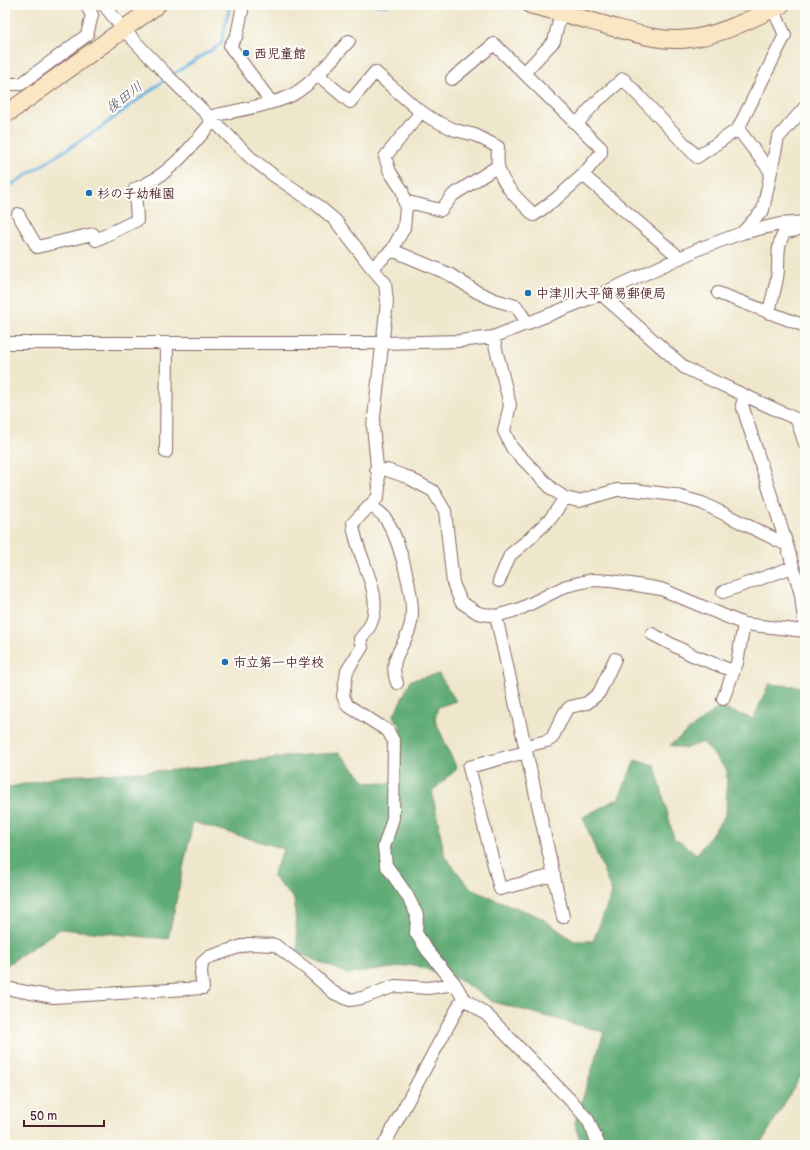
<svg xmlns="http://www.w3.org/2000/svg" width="810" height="1150" viewBox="0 0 810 1150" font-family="'Balsamiq Sans','Klee One',sans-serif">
	<rect width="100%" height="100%" fill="#fdfcf7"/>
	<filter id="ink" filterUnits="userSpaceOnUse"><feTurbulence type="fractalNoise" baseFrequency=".025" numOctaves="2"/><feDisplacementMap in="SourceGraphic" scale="8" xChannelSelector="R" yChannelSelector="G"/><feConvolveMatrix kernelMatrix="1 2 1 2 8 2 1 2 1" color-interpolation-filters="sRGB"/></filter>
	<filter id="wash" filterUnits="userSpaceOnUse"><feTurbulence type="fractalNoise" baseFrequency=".012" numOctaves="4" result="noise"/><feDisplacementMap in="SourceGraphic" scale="16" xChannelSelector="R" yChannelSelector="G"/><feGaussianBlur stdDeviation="0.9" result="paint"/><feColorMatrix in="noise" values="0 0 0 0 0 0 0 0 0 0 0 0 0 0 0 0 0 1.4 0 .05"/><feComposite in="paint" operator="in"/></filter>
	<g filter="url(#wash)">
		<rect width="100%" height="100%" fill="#efe7cc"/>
		<path fill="#61ac76" stroke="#566650" d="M439,674L456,701L438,707L435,720L457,769L432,791L445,857L472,890L540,917L574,941H593L612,893L583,817L619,798L635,760L655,765L674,838L697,854L726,814L727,771L703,742L684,749L670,745L719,707L753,719L769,684L805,687V1069L760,1145H581L575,1122L604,1032L493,1002L460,980L414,965L348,974L298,953L294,899L272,876L284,849L193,822L168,939L60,929L5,966V788L63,776L175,770L290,756L339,753L366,782L400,784V725L393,717L411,680Z"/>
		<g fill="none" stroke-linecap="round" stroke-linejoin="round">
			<path stroke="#6ab4e3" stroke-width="3" d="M378,5H389
				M172,75L221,44L230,5
				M5,189L100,128L166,79"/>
		</g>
	</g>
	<g filter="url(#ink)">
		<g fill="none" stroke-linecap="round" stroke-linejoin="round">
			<g stroke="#846563" stroke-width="14">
				<path id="street" d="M104,5L123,29L165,73L251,158L273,175L316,204L335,220L372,268L385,283L387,302L373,426L379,487L378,497L353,523C355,555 385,593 371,623C369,629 364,634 360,639L362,647L347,671L343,696L347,705L388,731L394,742L393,818L384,847L386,865L407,895L417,915L416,933L427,950L455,984L463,998L487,1015L575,1105L588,1120L599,1145
					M243,5L237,35L230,46L271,102
					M524,73L554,41L563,5
					M317,74L350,102L375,72L416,108L432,119L455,130L475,135L498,147C498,153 497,160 498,166C502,186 520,201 534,215L557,198L583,175
					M452,79L494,44L601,148V153L583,175L680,258
					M5,84H21L87,35L92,15L86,5
					M208,117C229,112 278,104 294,94C315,81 332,59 349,41
					M577,124L595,103L623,79L697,157L738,129L771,172
					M738,129L785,35L773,9
					M404,201L441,210L453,195L498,166
					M18,214L37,247L93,234L96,240L137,220L135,189C167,178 191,147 212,122
					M742,233L763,210L778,138L805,107
					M392,250L449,274L477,292L495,300L516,306L528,324
					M372,268L392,250L404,228L406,207L402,190L390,172L385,157L421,112
					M718,293L805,326
					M601,294L685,368L805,423
					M769,313C771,301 775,290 777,278C780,262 775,246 785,232L796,230L798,223
					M493,337L510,405L504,431L512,448L552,489L565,498L579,501L617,490H635L674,495L702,503L787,545
					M5,343H382L459,341L493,337L601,294L701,248L742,233L780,224L805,222
					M797,420L805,444
					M166,452L167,343
					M376,469L387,470L407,477L433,491L445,511L453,583L461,602L478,613L496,616L520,609L566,586L592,580L612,581L661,589L744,624L805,631L801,595L787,545L742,405L745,396
					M371,506C376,510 382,513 385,518C399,537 416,600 411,623C406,648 387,656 397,683
					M499,581L510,555L527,541L551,518L565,498
					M723,592L793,567
					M496,616L563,917
					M652,634L692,655L733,671
					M723,699L737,663L744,624
					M525,746L547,741L552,738L565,712L570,707L587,703L599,693L615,659
					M526,752L469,767L500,889L554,875
					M5,988L53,997L203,988L201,973L202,963L209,957L248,944L275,945L307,969L334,993L350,1000L362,998L395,986L428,988L455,984
					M384,1145L463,998"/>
			</g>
			<g stroke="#846563" stroke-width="19">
				<path id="secondary" d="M531,5C556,11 580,18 605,25C631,32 659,42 686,39C720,36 750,19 781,5
					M5,115L157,5"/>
			</g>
			<use href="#street" stroke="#fff" stroke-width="12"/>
			<use href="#secondary" stroke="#fbe6c4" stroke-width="17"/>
		</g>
	</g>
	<g fill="#1f6fb2" stroke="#fdfcf7" stroke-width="1.5">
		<circle cx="246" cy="53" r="4"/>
		<circle cx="89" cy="193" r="4"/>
		<circle cx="528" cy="293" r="4"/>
		<circle cx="225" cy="662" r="4"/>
	</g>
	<g text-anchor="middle" stroke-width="4" stroke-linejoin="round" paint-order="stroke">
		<g font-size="13" font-weight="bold" fill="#4a1f2b" stroke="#fdfcf7" text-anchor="start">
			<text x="254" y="58">西児童館</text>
			<text x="97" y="198">杉の子幼稚園</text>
			<text x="536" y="298">中津川大平簡易郵便局</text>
			<text x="233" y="667">市立第一中学校</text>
		</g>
		<g font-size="14" font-style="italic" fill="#55536b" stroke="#fdfcf7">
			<text transform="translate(124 97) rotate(-37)" y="5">後田川</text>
		</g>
	</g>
	<rect width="810" height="1150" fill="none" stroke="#fdfcf7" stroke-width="20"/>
	<path d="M24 1120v6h80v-6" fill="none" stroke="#4a1f2b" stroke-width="2"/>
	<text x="30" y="1120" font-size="12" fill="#4a1f2b" stroke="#fdfcf7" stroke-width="3" paint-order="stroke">50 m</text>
</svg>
